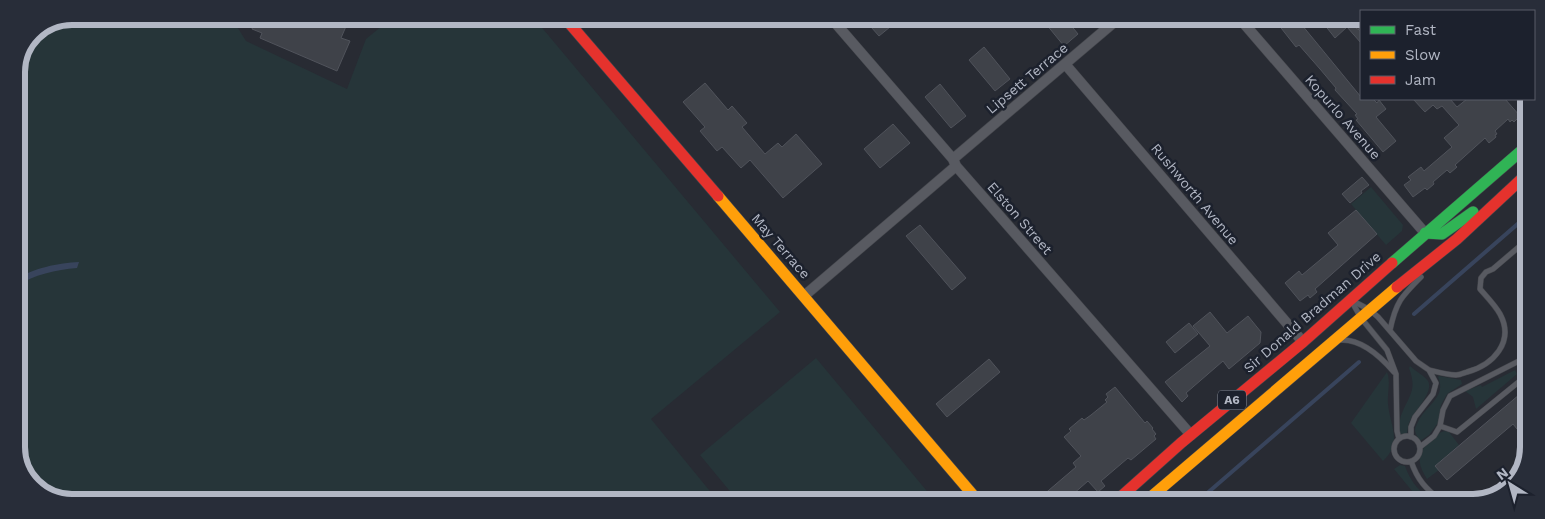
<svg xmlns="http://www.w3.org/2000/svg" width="1545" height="519" viewBox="0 0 1545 519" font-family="'Work Sans',sans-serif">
	<rect width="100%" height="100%" fill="#282b33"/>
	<path fill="#263539" d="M72,16L231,17L246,41L347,89L366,39L393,17H533L780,312L651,419L718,501L54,500L28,481L16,451V69L33,32Z
		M1371,187L1403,225L1402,231L1386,245L1351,204Z
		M816,358L936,502L738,501L700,455Z
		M1410,366C1416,372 1424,375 1428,381C1434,391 1416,410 1411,419C1408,424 1408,428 1407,434L1402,436L1399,433C1400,426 1399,419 1402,413C1410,394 1417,390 1409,368Z
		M1515,370L1517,374L1476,409L1473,397L1465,391L1481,385L1482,387Z
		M1387,372C1391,383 1387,392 1388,404C1390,426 1403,442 1383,461L1351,423Z
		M1439,376L1461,380L1462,384L1447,394L1441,405L1438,423L1429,435L1420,441C1418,438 1415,433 1415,430C1415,427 1417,424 1418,422C1426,405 1447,397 1438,377Z
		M1445,431L1449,432L1459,445L1435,466L1439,470L1427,479C1417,463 1416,453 1432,439C1436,436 1439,432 1445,431Z
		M1400,465L1405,466C1412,485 1420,491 1435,503H1422L1394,469Z"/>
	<path fill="#38445c" d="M79,262L77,268C56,270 34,274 16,287V280C32,268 59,263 79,262Z"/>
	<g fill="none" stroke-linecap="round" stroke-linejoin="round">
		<path stroke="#38445c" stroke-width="4" d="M1414,314L1528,215
			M1197,502L1359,362"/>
	</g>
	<path fill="#3f4249" stroke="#50535b" d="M251,17H350L341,38L350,41L337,71L260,38L262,33L252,29L253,26L248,24Z
		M863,18H901L879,36Z
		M1053,18H1065L1078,34L1064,46L1046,24Z
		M1274,19H1297L1361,97V99H1373L1377,103L1379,100L1386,109L1376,117L1396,141L1383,152L1356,120L1358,119L1355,115L1357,114L1335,90L1336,88L1320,69L1299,45L1296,47Z
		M1320,19H1350L1356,28L1361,31V43L1347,27L1335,38Z
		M984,47L1010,79L995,91L969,60Z
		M705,83L728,110L732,106L747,123L742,127L765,154L778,143L782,147L796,134L822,164L783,198L750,160L741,168L722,147L717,151L700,131L705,127L683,102Z
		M940,84L966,116L951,128L925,97Z
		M1413,99H1450L1457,107L1467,99H1505L1520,116L1514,122L1512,120L1510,122L1508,119L1495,131L1497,134L1495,135L1496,137L1489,143L1485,138L1455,165L1457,167L1450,173L1447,170L1433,182L1434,184L1427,190L1425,188L1413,197L1404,185L1411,180L1408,177L1421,167L1424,171L1452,147L1444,138L1459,125L1442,106L1437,109L1433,105L1425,112Z
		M893,124L910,143L880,168L864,149Z
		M1362,177L1369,185L1361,191L1362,193L1350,203L1342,194Z
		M1356,210L1377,234L1315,289L1317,292L1310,298L1308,295L1300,301L1285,283L1299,271L1302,275L1338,245L1328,233Z
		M920,225L966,278L952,290L906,236Z
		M1210,312L1227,333L1248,316L1261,332L1260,343L1229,369L1223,361L1186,393L1188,396L1182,402L1165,382L1210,346L1193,326Z
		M1189,323L1198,334L1175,353L1166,342Z
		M989,359L1000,372L947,417L936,404Z
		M1115,387L1145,423L1147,421L1153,428L1152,429L1156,434L1154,436L1156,439L1131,460L1128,458L1101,481L1105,486L1098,492L1088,481L1064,502H1035L1076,467L1073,463L1081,456L1064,437L1071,431L1069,429L1082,418L1084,420L1091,415L1107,402L1105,400L1108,397L1106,394Z
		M1526,389V440L1513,424L1447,480L1435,466Z"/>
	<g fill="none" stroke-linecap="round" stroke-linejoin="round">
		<g stroke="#44464c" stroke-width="6">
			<path id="lane" d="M1353,301L1370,310L1378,317L1416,361L1429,370L1436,383L1433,394L1415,417L1411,427V437
				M1352,302L1361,318L1387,350L1396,374L1397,431L1399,439
				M1390,330C1396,302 1401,297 1421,277
				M1341,340C1362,339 1381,357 1394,372
				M1429,370C1437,372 1447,375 1456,375C1459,375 1464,373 1467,372C1493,365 1515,342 1500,314C1495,305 1487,297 1480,289L1481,278L1486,272L1493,269L1527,240
				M1440,426L1457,432L1526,376
				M1394 449a13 13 0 1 1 26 0a13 13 0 1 1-26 0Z
				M1420,447L1434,436L1440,426L1443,410L1450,396L1527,357
				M1411,461C1418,482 1427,489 1443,503"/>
		</g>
		<g stroke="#44464c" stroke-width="11">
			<path id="street" d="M831,18L953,159L956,166L1191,435
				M1099,18L1107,28
				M1240,19L1425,233
				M1357,19L1361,24
				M1065,64L1303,342
				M953,159L1119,18
				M804,296L956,166"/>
		</g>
		<g stroke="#44464c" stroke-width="12">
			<path id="fast" d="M1425,233L1442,234L1473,212
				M1392,263L1528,145"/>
		</g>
		<g stroke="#44464c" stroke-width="12">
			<path id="slow" d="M718,196L979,502
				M1145,502L1397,287"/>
		</g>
		<g stroke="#44464c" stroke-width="12">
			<path id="jam" d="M564,17L718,196
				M1397,287L1457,239L1528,173
				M1115,502L1181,443L1303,342L1392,263"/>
		</g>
		<use href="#lane" stroke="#585a61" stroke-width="5"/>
		<use href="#street" stroke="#585a61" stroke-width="10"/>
		<use href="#fast" stroke="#30b455" stroke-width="11"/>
		<use href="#slow" stroke="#ff9f0a" stroke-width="11"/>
		<use href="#jam" stroke="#e5322d" stroke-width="11"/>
	</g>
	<g text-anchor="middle" stroke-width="5" stroke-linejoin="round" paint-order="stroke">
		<rect fill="#1c212d" stroke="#858a97" stroke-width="1" x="1218" y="390.5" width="28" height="19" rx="4"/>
		<g font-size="12" font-weight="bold" fill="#b2b7c4">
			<text x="1232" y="404">A6</text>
		</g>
		<g font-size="14" fill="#b2b7c4" stroke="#1c212d">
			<text transform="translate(1027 78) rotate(-40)" y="5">Lipsett Terrace</text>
			<text transform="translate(1343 117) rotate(49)" y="5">Kopurlo Avenue</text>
			<text transform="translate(1195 194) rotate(50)" y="5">Rushworth Avenue</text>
			<text transform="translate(1020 218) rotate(49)" y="5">Elston Street</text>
			<text transform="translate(781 246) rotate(49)" y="5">May Terrace</text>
			<text transform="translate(1312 312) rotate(-41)" y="5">Sir Donald Bradman Drive</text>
		</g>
	</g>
	<path d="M0 0H1545V519H0ZM72 25H1473A47 47 0 0 1 1520 72V447A47 47 0 0 1 1473 494H72A47 47 0 0 1 25 447V72A47 47 0 0 1 72 25Z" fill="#282d39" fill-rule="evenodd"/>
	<path fill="none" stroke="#b2b7c4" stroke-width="6" d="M72 25H1473A47 47 0 0 1 1520 72V447A47 47 0 0 1 1473 494H72A47 47 0 0 1 25 447V72A47 47 0 0 1 72 25Z"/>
	<rect x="1360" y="10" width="175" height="90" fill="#1c212d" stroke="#585d69"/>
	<rect x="1370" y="26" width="25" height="8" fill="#30b455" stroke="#585d69"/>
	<text x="1405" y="35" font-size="15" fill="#b2b7c4">Fast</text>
	<rect x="1370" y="51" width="25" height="8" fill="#ff9f0a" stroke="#585d69"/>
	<text x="1405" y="60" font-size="15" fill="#b2b7c4">Slow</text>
	<rect x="1370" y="76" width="25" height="8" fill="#e5322d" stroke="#585d69"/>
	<text x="1405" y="85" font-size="15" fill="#b2b7c4">Jam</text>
	<g transform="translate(1510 484) rotate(323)" stroke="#1c212d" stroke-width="4" paint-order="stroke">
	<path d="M0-4L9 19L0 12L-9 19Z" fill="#b2b7c4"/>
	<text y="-8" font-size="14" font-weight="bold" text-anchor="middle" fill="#b2b7c4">N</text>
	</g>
</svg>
